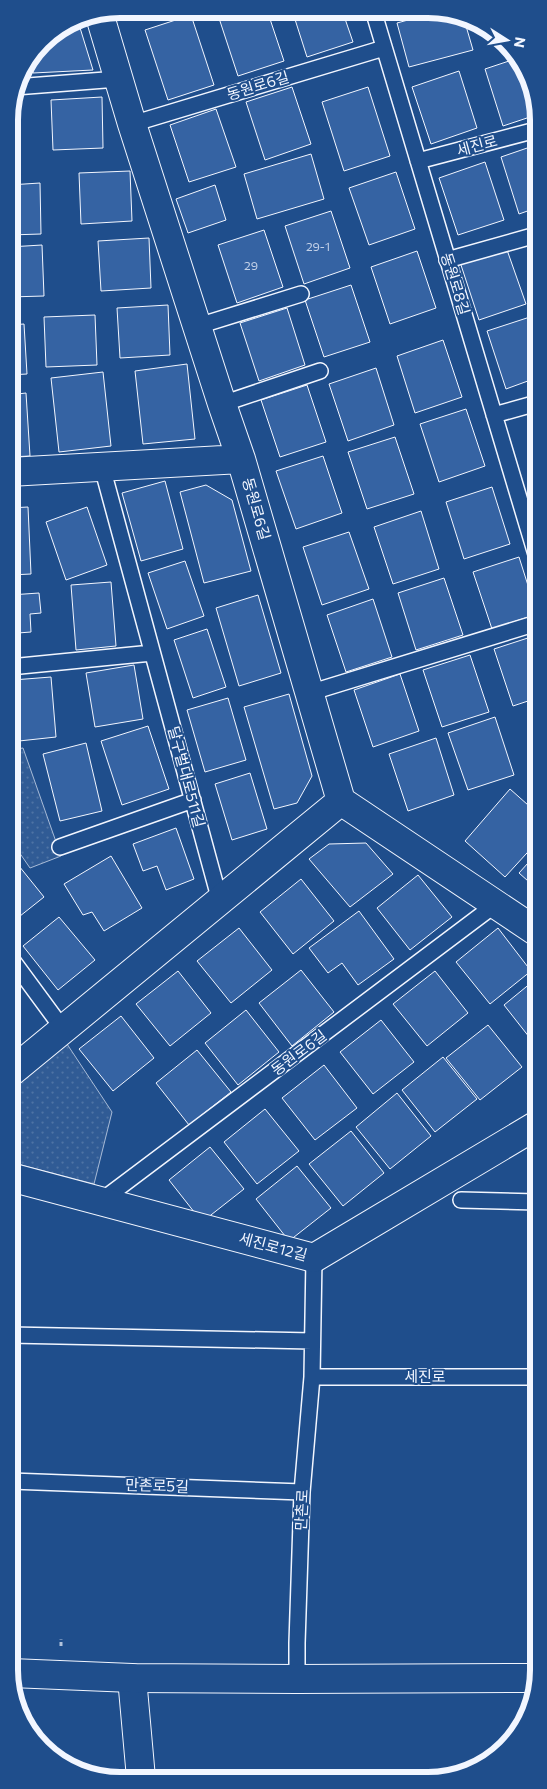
<svg xmlns="http://www.w3.org/2000/svg" width="547" height="1789" viewBox="0 0 547 1789" font-family="Commissioner,'Noto Sans KR',sans-serif">
	<defs>
		<pattern id="park-dots" width="8" height="8" patternUnits="userSpaceOnUse" patternTransform="scale(1.25)"><rect width="8" height="8" fill="#305b95"/><path d="M2 2h.1M6 6h.1" fill="none" stroke="#4e73a5" stroke-width="1.8" stroke-linecap="round"/></pattern>
	</defs>
	<rect width="100%" height="100%" fill="#1f4e8c"/>
	<path fill="url(#park-dots)" stroke="#a8bbd7" d="M23,748L61,856L30,868L10,839V750Z
		M67,1044L112,1112L94,1184L10,1162V1091Z"/>
	<path fill="#3563a3" stroke="#f2f6ff" d="M132,9H169L136,20Z
		M216,9L267,10L284,61L238,76Z
		M292,10H342L353,42L307,57Z
		M441,11H449L464,19L473,50L409,67L397,23Z
		M191,15L214,85L168,100L145,30Z
		M77,18L93,70L33,73L31,56L42,41Z
		M515,59L536,98V115L503,126L485,69Z
		M459,71L477,128L431,144L412,87Z
		M292,87L311,144L265,160L246,102Z
		M368,87L390,156L344,171L322,102Z
		M102,97L103,148L53,150L51,100Z
		M216,109L236,167L189,182L170,125Z
		M10,110H17L20,160H9Z
		M536,145V208L519,214L501,157Z
		M311,154L324,199L257,219L244,174Z
		M485,162L504,220L458,235L439,178Z
		M130,171L132,221L81,224L79,173Z
		M396,172L415,229L369,245L349,188Z
		M40,183L41,234L9,235V185Z
		M215,185L226,220L188,233L176,199Z
		M331,211L350,268L304,284L285,226Z
		M264,230L283,287L237,303L218,245Z
		M149,238L151,288L101,291L98,241Z
		M42,245L44,296L9,297V247Z
		M506,247L526,304L479,320L460,262Z
		M417,251L436,308L390,324L371,267Z
		M351,285L370,342L324,357L305,300Z
		M168,305L170,355L120,358L117,308Z
		M287,308L305,365L259,381L240,323Z
		M95,315L97,365L46,367L44,317Z
		M533,316L536,326V378L506,389L487,331Z
		M24,324L27,374L9,375V325Z
		M443,340L462,397L415,413L397,356Z
		M187,364L195,439L143,444L135,371Z
		M376,368L394,425L348,441L329,384Z
		M103,372L111,446L59,452L51,378Z
		M307,385L326,442L280,457L261,400Z
		M26,393L30,456L9,457V395Z
		M466,409L485,466L439,482L420,424Z
		M395,437L414,494L367,509L348,452Z
		M323,456L342,513L296,529L276,471Z
		M165,481L183,549L141,561L122,493Z
		M206,485L232,500L251,571L204,583L180,492Z
		M492,487L510,544L464,559L446,502Z
		M28,507L31,574L10,575L9,508Z
		M87,507L107,565L66,580L46,522Z
		M421,511L439,569L393,584L374,527Z
		M349,532L369,589L322,605L303,547Z
		M519,557L537,614L492,629L473,572Z
		M185,561L204,616L167,629L148,573Z
		M444,578L463,635L416,650L398,593Z
		M111,582L116,646L76,650L71,585Z
		M39,593L41,613L30,614L31,632L18,633L20,651H10V595Z
		M258,595L281,673L239,686L216,608Z
		M373,599L392,657L346,672L327,615Z
		M207,629L226,687L193,698L174,640Z
		M537,635V698L513,706L494,649Z
		M470,655L489,712L442,727L423,670Z
		M134,665L143,719L95,727L86,673Z
		M400,674L419,731L373,747L354,690Z
		M51,677L56,737L19,741L13,680Z
		M289,694L312,776L297,803L274,809L244,707Z
		M228,698L246,760L205,772L187,710Z
		M495,717L514,775L468,790L448,733Z
		M148,726L169,789L122,805L101,741Z
		M436,738L454,795L408,811L389,754Z
		M86,743L102,811L60,821L43,754Z
		M250,773L267,829L232,840L215,784Z
		M510,789L537,813V842L505,877L465,841Z
		M176,828L194,879L166,890L157,866L143,871L133,844Z
		M366,843L393,874L350,907L309,859L329,844Z
		M537,853V889L519,873Z
		M111,856L142,908L104,931L92,912L83,915L64,884Z
		M19,866L44,897L10,924V873Z
		M418,875L452,917L410,950L377,908Z
		M301,879L334,921L293,954L260,912Z
		M359,911L394,959L358,985L342,963L328,973L309,948Z
		M59,917L95,960L58,990L23,946Z
		M239,928L272,970L231,1003L197,961Z
		M498,928L531,971L490,1004L456,962Z
		M301,970L334,1012L292,1046L259,1003Z
		M178,971L211,1013L170,1046L136,1004Z
		M435,971L468,1013L427,1046L393,1004Z
		M537,978V1047L504,1005Z
		M246,1010L279,1052L238,1085L205,1043Z
		M121,1016L154,1058L113,1091L79,1049Z
		M381,1020L414,1062L373,1094L340,1052Z
		M488,1025L522,1067L480,1100L446,1058Z
		M197,1050L231,1092L189,1125L156,1083Z
		M443,1057L477,1099L435,1132L402,1090Z
		M324,1065L357,1108L315,1140L282,1098Z
		M397,1093L431,1136L390,1169L356,1127Z
		M265,1109L299,1151L257,1184L224,1142Z
		M351,1131L384,1173L343,1206L309,1164Z
		M210,1147L244,1189L202,1222L169,1180Z
		M297,1166L331,1208L289,1241L256,1199Z"/>
	<g fill="none" stroke-linecap="round" stroke-linejoin="round">
		<g stroke="#f2f6ff" stroke-width="18">
			<path id="lane" d="M373,10L537,558
				M15,87L118,79
				M132,124L384,48
				M418,161L536,130
				M447,260L536,235
				M198,326L301,294
				M222,404L320,371
				M494,415L537,403
				M102,467L220,901
				M10,667L152,653
				M309,693L537,623
				M60,847L193,800
				M10,957L63,1029
				M461,1200L537,1202
				M101,1201L496,904
				M10,1335L312,1341
				M312,1377H538
				M11,1481L302,1492
				M297,1679V1643L302,1492L312,1377L314,1258"/>
		</g>
		<g stroke="#f2f6ff" stroke-width="30">
			<path id="street" d="M99,13L132,124L222,404L241,459L341,801L537,932
				M9,472L241,459
				M10,1073L341,801
				M10,1177L314,1258L537,1125
				M132,1678L141,1778"/>
		</g>
		<g stroke="#f2f6ff" stroke-width="30">
			<path id="secondary" d="M11,1673L132,1678L297,1679L537,1678"/>
		</g>
		<path stroke="#b3c4dc" stroke-width="3" stroke-dasharray="4 2.5" stroke-linecap="butt" d="M61,1646V1639"/>
		<use href="#lane" stroke="#1f4e8c" stroke-width="15"/>
		<use href="#street" stroke="#1f4e8c" stroke-width="28"/>
		<use href="#secondary" stroke="#1f4e8c" stroke-width="28"/>
	</g>
	<g text-anchor="middle" stroke-width="4" stroke-linejoin="round" paint-order="stroke">
		<g font-size="12" fill="#c3d1e8">
			<text x="318" y="251">29-1</text>
			<text x="251" y="270">29</text>
		</g>
		<g font-size="15" fill="#f2f6ff" stroke="#1f4e8c">
			<text transform="translate(258 86) rotate(-17)" y="5">동원로6길</text>
			<text transform="translate(477 146) rotate(-15)" y="5">세진로</text>
			<text transform="translate(455 284) rotate(73)" y="5">동원로8길</text>
			<text transform="translate(256 509) rotate(74)" y="5">동원로6길</text>
			<text transform="translate(186 777) rotate(75)" y="5">달구벌대로511길</text>
			<text transform="translate(299 1053) rotate(-37)" y="5">동원로6길</text>
			<text transform="translate(273 1247) rotate(15)" y="5">세진로12길</text>
			<text x="425" y="1382">세진로</text>
			<text transform="translate(157 1486) rotate(2)" y="5">만촌로5길</text>
			<text transform="translate(302 1510) rotate(-87)" y="5">만촌로</text>
		</g>
	</g>
	<path d="M0 0H547V1789H0ZM120 18H428A102 102 0 0 1 530 120V1670A102 102 0 0 1 428 1772H120A102 102 0 0 1 18 1670V120A102 102 0 0 1 120 18Z" fill="#1f4e8c" fill-rule="evenodd"/>
	<path fill="none" stroke="#f2f6ff" stroke-width="6" d="M120 18H428A102 102 0 0 1 530 120V1670A102 102 0 0 1 428 1772H120A102 102 0 0 1 18 1670V120A102 102 0 0 1 120 18Z"/>
	<g transform="translate(507 40) rotate(101)" stroke="#1f4e8c" stroke-width="4" paint-order="stroke">
	<path d="M0-4L9 19L0 12L-9 19Z" fill="#f2f6ff"/>
	<text y="-8" font-size="14" font-weight="bold" text-anchor="middle" fill="#f2f6ff">N</text>
	</g>
</svg>
